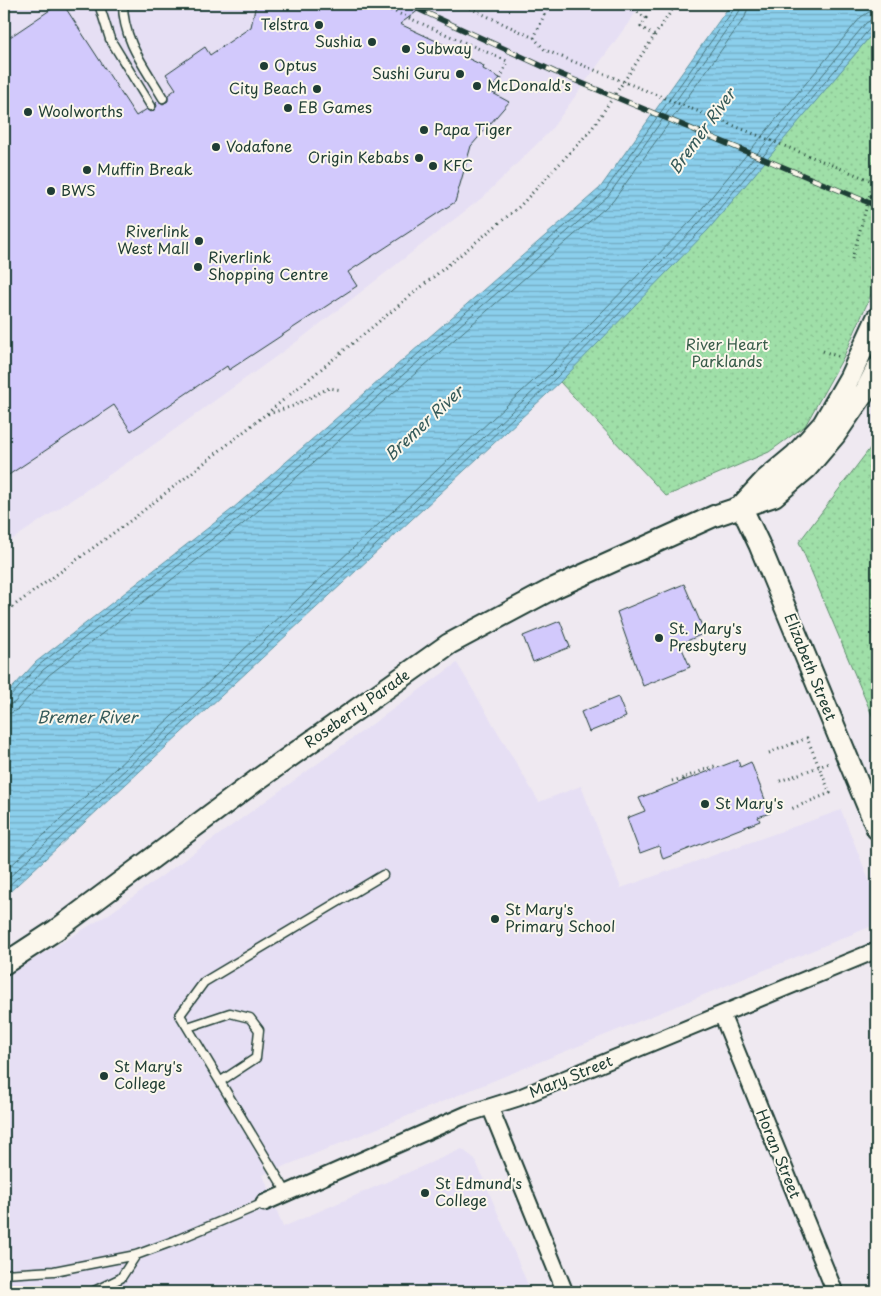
<svg xmlns="http://www.w3.org/2000/svg" width="881" height="1296" viewBox="0 0 881 1296" font-family="'Playpen Sans',sans-serif">
	<defs>
		<pattern id="park-dots" width="8" height="8" patternUnits="userSpaceOnUse" patternTransform="scale(1.25)"><rect width="8" height="8" fill="#9fdfa8"/><path d="M2 2h.1M6 6h.1" fill="none" stroke="#88c091" stroke-width="1.8" stroke-linecap="round"/></pattern>
		<pattern id="water-rules" width="6" height="5" patternUnits="userSpaceOnUse" patternTransform="scale(1.25)"><rect width="6" height="5" fill="#8bcfec"/><path d="M0 2.5h6" fill="none" stroke="#71a9c0"/></pattern>
	</defs>
	<rect width="100%" height="100%" fill="#efe9f1"/>
	<filter id="ink" filterUnits="userSpaceOnUse"><feTurbulence type="fractalNoise" baseFrequency=".02" numOctaves="2"/><feDisplacementMap in="SourceGraphic" scale="10" xChannelSelector="R" yChannelSelector="G"/><feConvolveMatrix kernelMatrix="1 2 1 2 8 2 1 2 1" color-interpolation-filters="sRGB"/></filter>
	<g filter="url(#ink)">
		<path fill="#e6dff4" d="M4,4H642L550,131L483,197L303,337L149,448L4,545Z
			M457,663L539,802L581,786L621,888L841,810L877,900V924L263,1175L283,1227L462,1149L475,1159L531,1292H4V977L109,914Z"/>
		<path fill="url(#park-dots)" stroke="#5f8e6e" d="M877,28V281L844,356L805,426L769,452L666,496L560,382L741,189Z
			M877,439V727L799,542Z"/>
		<path fill="url(#water-rules)" stroke="#6095a2" d="M731,4H877V28L708,230L560,382L4,897V697L36,662L231,510L600,188Z"/>
		<g fill="none" stroke-linecap="round" stroke-linejoin="round">
			<path stroke="#4a777e" stroke-width="1" d="M4,700L9,698L39,665L234,514L604,192L734,9L735,4
				M4,706L14,703L43,670L238,519L608,196L739,12L741,4
				M4,714L11,713L18,709L49,675L243,524L613,201L745,17L749,4
				M4,872L547,368L694,218L861,17L869,12L877,11
				M4,882L552,374L699,223L866,23L871,20L877,19
				M4,890L556,378L704,227L871,27L877,25"/>
		</g>
		<path fill="#d2c9fc" stroke="#1f3d34" d="M59,4H63L136,116L147,109L151,112L154,110L157,106L156,103L158,101L163,104L168,101V95L176,89L166,74L205,47L210,55L251,27L256,4H344L356,10L368,4H427L400,24L466,55L465,57L484,66L483,69L500,78L489,91L509,102L471,146L455,202L348,272L357,286L229,370L227,366L131,431L114,405L4,478V41Z
			M684,584L705,633L680,644L690,667L643,686L617,612Z
			M560,621L570,647L533,662L523,636Z
			M618,697L626,717L589,732L581,712Z
			M738,760L740,767L751,762L770,813L758,817L760,821L663,859L659,846L640,853L627,818L645,811L639,798Z"/>
		<g fill="none" stroke-linecap="round" stroke-linejoin="round">
			<g stroke="#1f3d34" stroke-width="11">
				<path id="lane" d="M99,4L110,39L151,106
					M123,4C123,41 145,67 163,98
					M188,1027L230,1013L250,1018L259,1030L256,1058L221,1081
					M287,1193L180,1015L204,982L383,875
					M4,1274L54,1271L136,1255L174,1241L264,1203
					M92,1292L121,1278L136,1255"/>
			</g>
			<g stroke="#1f3d34" stroke-width="19">
				<path id="street" d="M722,1015L835,1292
					M490,1107L565,1292
					M264,1203L467,1114L518,1098L877,950"/>
			</g>
			<g stroke="#1f3d34" stroke-width="24">
				<path id="secondary" d="M741,506L759,544L877,829
					M741,506L765,480L795,455L823,424L850,377L877,318
					M4,964L56,930L257,780L449,644L554,588L714,516L774,496L807,468L835,435L866,390L877,368"/>
			</g>
			<path stroke="#1f3d34" stroke-width="3" stroke-dasharray="1 4" stroke-linecap="butt" d="M377,4L507,61L495,95
				M461,4L534,38L545,50L562,57
				M625,4L646,18L641,27L655,36
				M534,38L549,4
				M852,259L877,169
				M823,351L839,357
				M268,414L293,406L329,388L342,390
				M4,613L134,518L265,415L520,206L591,130L676,4
				M769,753L807,738L830,793L791,809
				M684,780L683,778L717,765
				M672,781L683,778
				M780,781L829,763
				M761,787L765,786"/>
			<use href="#lane" stroke="#fbf7ec" stroke-width="8"/>
			<use href="#street" stroke="#fbf7ec" stroke-width="15"/>
			<use href="#secondary" stroke="#fbf7ec" stroke-width="20"/>
			<g stroke="#1f3d34" stroke-width="5.5">
				<path id="rail" d="M407,4L555,72L877,206"/>
			</g>
			<use href="#rail" stroke="#fbf7ec" stroke-width="4" stroke-dasharray="11" stroke-linecap="butt"/>
			<path stroke="#1f3d34" stroke-width="3" stroke-dasharray="1 4" stroke-linecap="butt" d="M562,57L877,183"/>
		</g>
	</g>
	<g fill="#1f3d34" stroke="#fbf7ec" stroke-width="2">
		<circle cx="319" cy="25" r="5"/>
		<circle cx="372" cy="42" r="5"/>
		<circle cx="406" cy="49" r="5"/>
		<circle cx="264" cy="66" r="5"/>
		<circle cx="460" cy="74" r="5"/>
		<circle cx="477" cy="86" r="5"/>
		<circle cx="317" cy="89" r="5"/>
		<circle cx="288" cy="108" r="5"/>
		<circle cx="28" cy="112" r="5"/>
		<circle cx="424" cy="130" r="5"/>
		<circle cx="216" cy="147" r="5"/>
		<circle cx="419" cy="158" r="5"/>
		<circle cx="433" cy="166" r="5"/>
		<circle cx="87" cy="170" r="5"/>
		<circle cx="51" cy="191" r="5"/>
		<circle cx="199" cy="241" r="5"/>
		<circle cx="198" cy="267" r="5"/>
		<circle cx="659" cy="638" r="5"/>
		<circle cx="705" cy="804" r="5"/>
		<circle cx="495" cy="919" r="5"/>
		<circle cx="104" cy="1076" r="5"/>
		<circle cx="425" cy="1193" r="5"/>
	</g>
	<g text-anchor="middle" stroke-width="4" stroke-linejoin="round" paint-order="stroke">
		<g font-size="15" fill="#1f3d34" stroke="#fbf7ec" text-anchor="start">
			<text x="309" y="30" text-anchor="end">Telstra</text>
			<text x="362" y="47" text-anchor="end">Sushia</text>
			<text x="416" y="54">Subway</text>
			<text x="274" y="71">Optus</text>
			<text x="450" y="79" text-anchor="end">Sushi Guru</text>
			<text x="487" y="91">McDonald's</text>
			<text x="307" y="94" text-anchor="end">City Beach</text>
			<text x="298" y="113">EB Games</text>
			<text x="38" y="117">Woolworths</text>
			<text x="434" y="135">Papa Tiger</text>
			<text x="226" y="152">Vodafone</text>
			<text x="409" y="163" text-anchor="end">Origin Kebabs</text>
			<text x="443" y="171">KFC</text>
			<text x="97" y="175">Muffin Break</text>
			<text x="61" y="196">BWS</text>
			<text x="189" y="237" text-anchor="end">Riverlink<tspan x="189" dy="17">West Mall</tspan></text>
			<text x="208" y="263">Riverlink<tspan x="208" dy="17">Shopping Centre</tspan></text>
			<text x="669" y="634">St. Mary's<tspan x="669" dy="17">Presbytery</tspan></text>
			<text x="715" y="809">St Mary's</text>
			<text x="505" y="915">St Mary's<tspan x="505" dy="17">Primary School</tspan></text>
			<text x="114" y="1072">St Mary's<tspan x="114" dy="17">College</tspan></text>
			<text x="435" y="1189">St Edmund's<tspan x="435" dy="17">College</tspan></text>
		</g>
		<g font-size="15" fill="#395d4b" stroke="#fbf7ec">
			<text x="727" y="350">River Heart<tspan x="727" dy="17">Parklands</tspan></text>
		</g>
		<g font-size="15" fill="#1f3d34" stroke="#fbf7ec">
			<text transform="translate(810 667) rotate(68)" y="5">Elizabeth Street</text>
			<text transform="translate(357 709) rotate(-35)" y="5">Roseberry Parade</text>
			<text transform="translate(571 1077) rotate(-22)" y="5">Mary Street</text>
			<text transform="translate(778 1154) rotate(68)" y="5">Horan Street</text>
		</g>
		<g font-size="16" font-style="italic" fill="#355a59" stroke="#fbf7ec">
			<text transform="translate(702 131) rotate(-54)" y="6">Bremer River</text>
			<text transform="translate(424 423) rotate(-43)" y="6">Bremer River</text>
			<text x="87" y="723">Bremer River</text>
		</g>
	</g>
	<rect width="881" height="1296" fill="none" stroke="#fbf7ec" stroke-width="20"/>
	<rect x="10" y="10" width="861" height="1276" fill="none" stroke="#1f3d34" stroke-width="2" filter="url(#ink)"/>
</svg>
